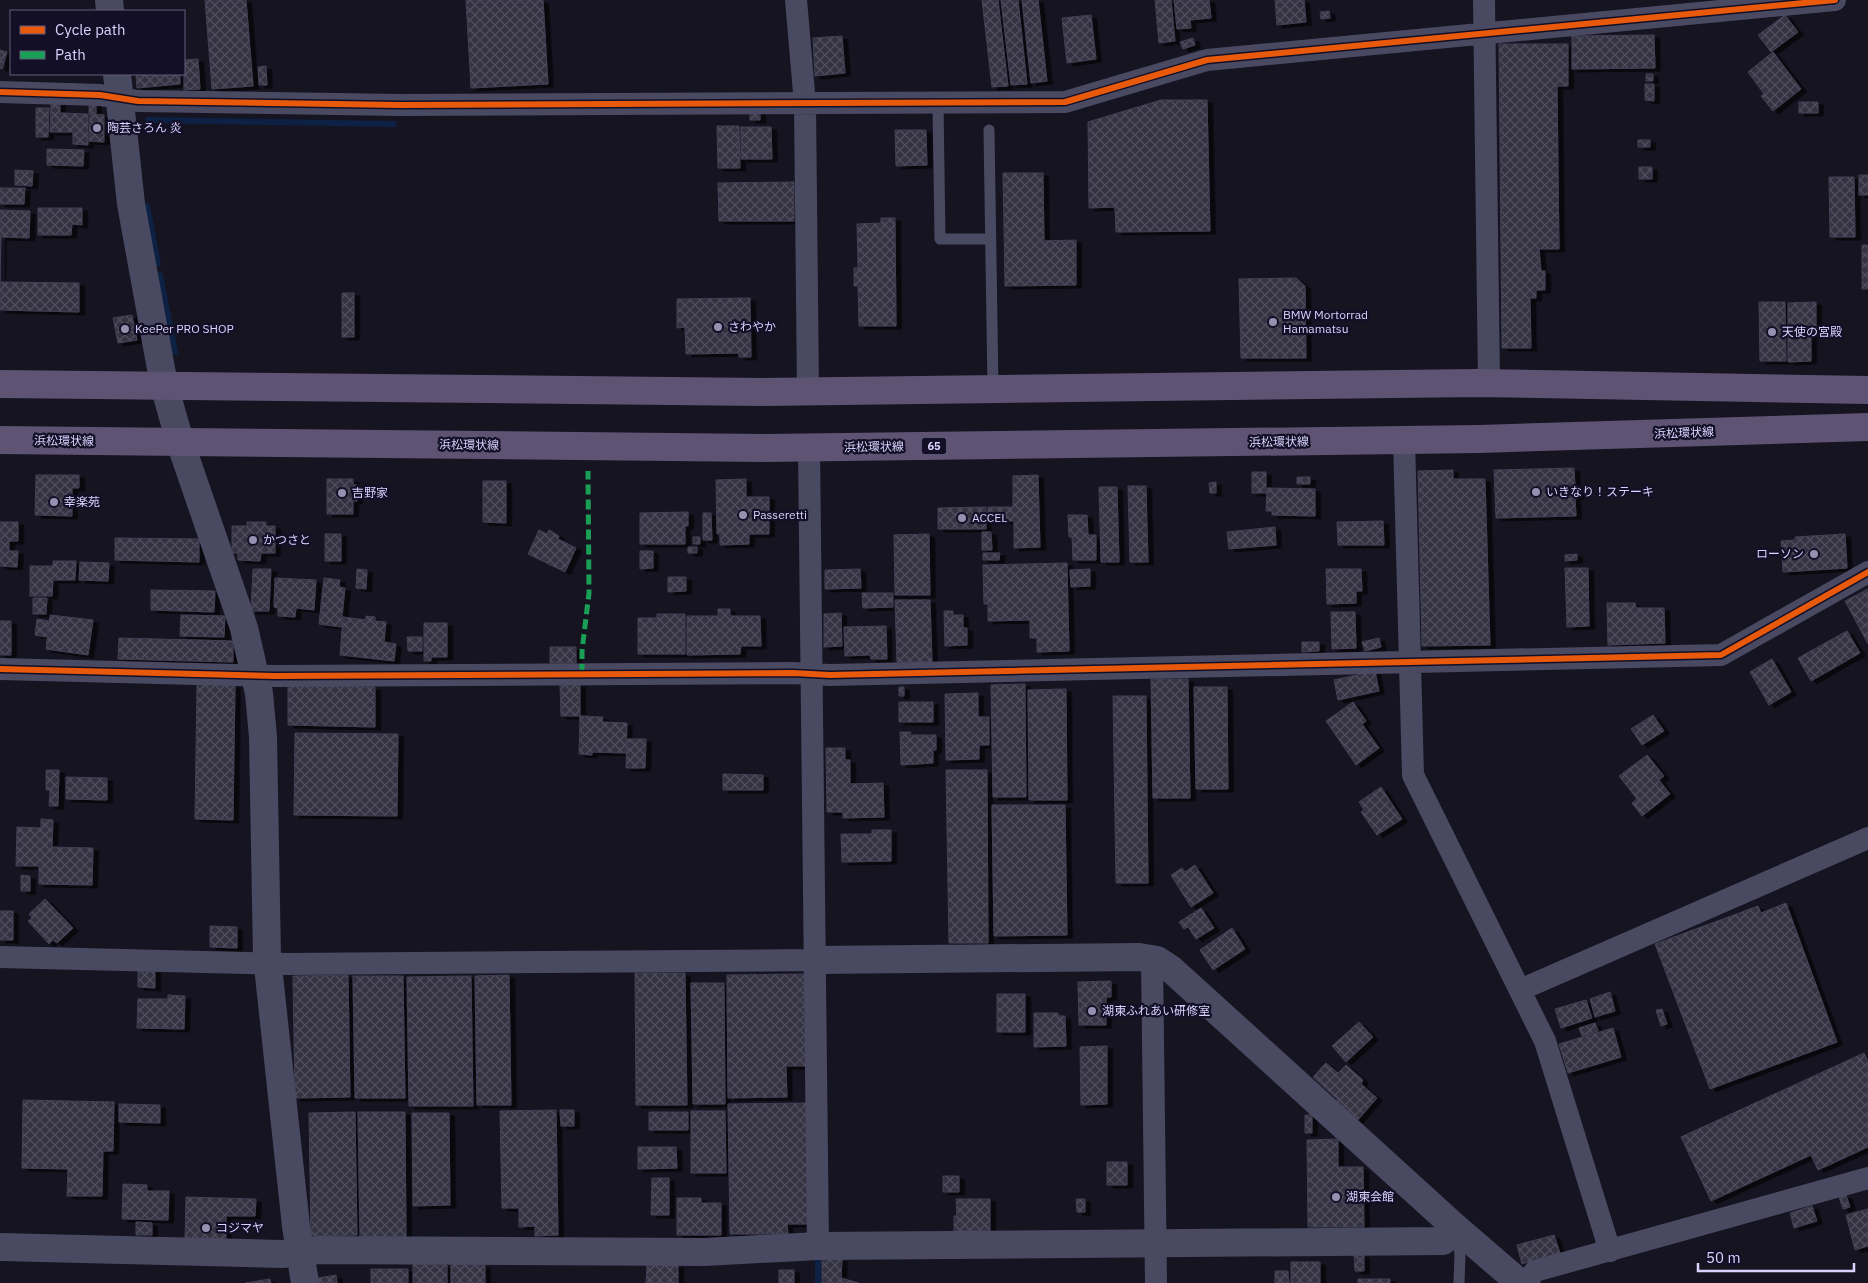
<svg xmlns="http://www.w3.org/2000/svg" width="1868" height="1283" viewBox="0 0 1868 1283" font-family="'IBM Plex Sans','Noto Sans JP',sans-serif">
	<defs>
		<pattern id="building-cross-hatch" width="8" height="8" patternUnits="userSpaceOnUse" patternTransform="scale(1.25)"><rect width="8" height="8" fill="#343243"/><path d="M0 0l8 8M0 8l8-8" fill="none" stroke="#514f5f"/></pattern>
		<filter id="shadow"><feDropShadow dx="5.5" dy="3" stdDeviation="0" flood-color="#0009"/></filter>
	</defs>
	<rect width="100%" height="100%" fill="#161421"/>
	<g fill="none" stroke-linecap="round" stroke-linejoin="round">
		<path stroke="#0d2144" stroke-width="6" d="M148,120L394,124
			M147,206L158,264
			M160,275L175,352
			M818,1283V1258"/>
	</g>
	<path fill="url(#building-cross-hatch)" stroke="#433f54" filter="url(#shadow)" d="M205,0H246L253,86L212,89Z
		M466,0H543L548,84L471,88Z
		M982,0H998L1008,86L992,87Z
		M1001,0H1018L1027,84L1011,85Z
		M1022,0H1038L1047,81L1031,83Z
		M1155,0H1171L1175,41L1159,43Z
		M1174,0H1209L1211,18L1190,20L1191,28L1177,29Z
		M1275,0H1304L1306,22L1277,25Z
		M1329,11L1330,18L1321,19L1320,12Z
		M1091,15L1096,59L1067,63L1062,18Z
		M1785,15L1798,32L1771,52L1758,35Z
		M1654,35L1655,68L1572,69V36Z
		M842,36L845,73L815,76L813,38Z
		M1193,38L1195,45L1183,49L1180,42Z
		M1499,44H1568V86H1557L1559,249H1539L1541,271H1545V290H1536V298H1530L1531,348H1502Z
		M0,50L7,52L2,69L0,68Z
		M1773,52L1801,89L1773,111L1761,96L1764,94L1748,72Z
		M198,59L200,89L184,90V60Z
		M266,66L267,85H259L258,67Z
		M136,74H180V84L137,88Z
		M1646,74H1653V81H1646Z
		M1645,84H1654V101L1645,100Z
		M1161,100H1207L1210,231L1116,232L1115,207L1089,208L1088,122Z
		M1799,102H1818V113H1799Z
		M51,103H60V113L88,114V145L73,144V132H50Z
		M89,104H96V114H89Z
		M36,108H49L48,137H36Z
		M750,112H760V120H750Z
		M90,114L104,115V142L89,141Z
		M717,126H739L740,168H718Z
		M741,127H771L772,159H741Z
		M895,130H926L927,165L896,166Z
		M1638,140H1650V147H1638Z
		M47,149L84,150L83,166L47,165Z
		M1639,167H1652V179H1639Z
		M15,170L33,171L32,186L15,185Z
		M1003,173H1043L1044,241L1076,240V285L1005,286Z
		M1859,175H1868V195H1859Z
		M1829,177H1854L1855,237H1830Z
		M794,182V221H719L718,183Z
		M0,188H25L24,204H0Z
		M38,208H82V225L72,224L71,235H38Z
		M0,210L30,211L29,238L1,237L0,282L79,283V312L0,310Z
		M881,218H895L896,326H859L858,286H854V268H858L857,224L881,223Z
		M1862,245H1868V289H1862Z
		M1296,278L1305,286L1306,358H1241L1239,279Z
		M342,293H354V337H342Z
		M750,298L751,357H739V353L686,354L685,327L677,328V299Z
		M1759,302H1785L1786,361H1760Z
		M1816,302V331L1811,332V361L1788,362V303Z
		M132,315L137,340L118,343L113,318Z
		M1574,468L1575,488H1578V496L1575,497L1576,516L1496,518L1494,470Z
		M1453,470V479H1485L1490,645L1422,646L1418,471Z
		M1252,472H1266V493H1252Z
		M36,475H79V488H72V516L35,515Z
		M1038,475L1040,547L1014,548V521H988V507H1013V476Z
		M1297,477H1310V484H1297Z
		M327,479H353V485H357V501H353V514H327Z
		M746,479V497H769V534H749V544L720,545V534H717L716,480Z
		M483,481H506V523L483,522Z
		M1216,482V493H1210L1209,483Z
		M1128,486H1146L1148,562H1130Z
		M1099,487H1117L1119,562H1101Z
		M1267,488L1315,489V516L1272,515V511H1266Z
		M986,507V529H938V508Z
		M688,512V526H685V544H640V513Z
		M703,513H711L712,540H703Z
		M1068,515H1087L1088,535H1096V560H1073L1072,537H1069Z
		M1383,521L1384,545H1338L1337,522Z
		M0,522H18V541H9V551H18L17,567L0,566Z
		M247,522H266V526H275V553H261L260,561L238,560V553H232V526H247Z
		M1275,527L1276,545L1229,549L1227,532Z
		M539,530L547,534L549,530L559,536L558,539L576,548L565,572L528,554Z
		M982,532H991L992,550H982Z
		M325,534H341V561H325Z
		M929,534L930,595H895L894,535Z
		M1845,534L1847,568L1783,572L1781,541L1795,540V537Z
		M693,537H700V544H693Z
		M115,538L199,539V562L115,560Z
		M688,547H697V553H688Z
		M640,551H653V568L640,569Z
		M983,553H1000L999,560H983Z
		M1577,554V560L1565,561V555Z
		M53,561H76L75,580H53L52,596H30V566H53Z
		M80,562L109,563L108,581L79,580Z
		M1067,563L1069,651L1037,652V638H1030V620L988,621V604H984L983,565Z
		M1565,568H1588L1589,626L1567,627Z
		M253,569H271L269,611H251Z
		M357,569L367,570L366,589L356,588Z
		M860,569L861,588L825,589V570Z
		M1090,569V586L1071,587L1070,570Z
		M1326,569H1361L1362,591H1356V603L1327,604Z
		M668,577H686V591L668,592Z
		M275,578L316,580L314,610L296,608L295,617L278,616V608L274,607Z
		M324,578L340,580L339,587L345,588L341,627L319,624Z
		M1868,589V644L1845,601Z
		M151,590L215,591L214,612L151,610Z
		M862,593H893V607L863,608Z
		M33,598H47L46,614H33Z
		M895,600H930L932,662H897Z
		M1607,603H1635L1636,608H1664L1665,643L1608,645Z
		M718,609H730V616H760L761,646H741L740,654L687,655V616H718Z
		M944,611H953V615H963V628H967V645L945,646Z
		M1331,612H1355L1356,648L1332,649Z
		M841,613L842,646L824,647V614Z
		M657,614H685V654H638V618H657Z
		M50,615L93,620L88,655L46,649Z
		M181,615L225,616L224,637L180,636Z
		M366,616L375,617V621L386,622L384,642L396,644L394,661L340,655L343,617L366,620Z
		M37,619L49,621L46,637L35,635Z
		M0,621H11V655H0Z
		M424,623H447V657H431V661H424Z
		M886,626L887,659H871L870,655L845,656L844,627Z
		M1847,631L1860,653L1811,681L1798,658Z
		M407,637H422V651H408Z
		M119,638L233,641V662L118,659Z
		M1379,638L1381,647L1365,651L1362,642Z
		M1302,642H1319V651L1302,652Z
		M550,647H576V663H550Z
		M1772,659L1791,692L1769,705L1750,672Z
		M1375,671L1379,691L1338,700L1334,680Z
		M1151,679H1188L1190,798H1153Z
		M197,684L235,685L233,820L195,819Z
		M580,684V716H561L560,685Z
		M1025,684L1026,797H993L991,685Z
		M288,686L375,687V727L288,725Z
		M899,687H904V696H899Z
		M1194,687H1227L1228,789H1196Z
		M1066,689L1067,800H1029L1028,690Z
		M978,693V717H989V745H979V759L946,760L945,694Z
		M1113,696H1146L1148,883H1116Z
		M899,702H933V722H899Z
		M1353,702L1366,721L1362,724L1379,748L1356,765L1326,721Z
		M1653,715L1664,731L1642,745L1631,729Z
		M580,716L603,717L602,722L627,723L626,753L592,752V755L579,754Z
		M900,732H911L910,735H936V750H933V763L901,765Z
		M295,733L398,734L397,816L294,815Z
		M627,739H646L645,768H626Z
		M826,748H845V760H850V784L883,783L884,817L843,818V812H827Z
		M1647,755L1664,776L1659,780L1670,794L1642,816L1632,803L1637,799L1619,776Z
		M46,770H59L58,806H49L50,790H46Z
		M946,770H987L988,943H949Z
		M723,774L763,775V790H723Z
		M66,777L107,778V800L66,799Z
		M1381,787L1402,819L1377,835L1361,812L1364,810L1359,802Z
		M992,805H1065L1067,935L994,936Z
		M41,819L53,820L52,847L93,848L92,885L39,884V866H16L17,827L41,828Z
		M872,830H891V861L842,862L841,834H872Z
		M1195,865L1213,893L1191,907L1171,875L1182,868L1185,872Z
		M21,875L30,876V891H21Z
		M45,899L73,928L57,943L53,940L49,944L28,921L32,918L29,914Z
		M1786,903L1837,1042L1710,1089L1655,944L1758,906L1761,913Z
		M1201,908L1214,928L1196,939L1188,927L1184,929L1179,922Z
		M0,911H13V940H0Z
		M210,926L237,927V948L210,947Z
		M1232,928L1245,949L1213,970L1200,950Z
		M138,969L155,970V988L138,987Z
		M635,973H685L687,1105H636Z
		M805,974L806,1066H786L787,1097L728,1098L727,975Z
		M348,975L350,1097L295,1098L293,976Z
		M509,975L511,1105H477L475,976Z
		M353,976H403L405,1098H355Z
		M471,976L473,1106H409L407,977Z
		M1111,981V997H1106V1025H1079L1078,982Z
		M691,983H724L725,1104H693Z
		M1610,992L1615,1011L1595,1017L1590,999Z
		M997,994H1025V1032H997Z
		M168,995L185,996L184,1029L137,1028L138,999H168Z
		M1586,1000L1592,1018L1561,1028L1555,1009Z
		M1662,1009L1667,1024L1661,1026L1656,1010Z
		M1034,1013H1058V1016H1065L1066,1046L1034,1047Z
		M1359,1022L1373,1037L1346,1062L1332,1046Z
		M1595,1023L1598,1031L1582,1036L1579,1028Z
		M1613,1028L1621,1057L1568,1073L1559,1044Z
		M1107,1046V1104L1081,1105L1080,1047Z
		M1864,1053L1868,1061V1147L1818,1170L1811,1155L1711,1201L1681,1137Z
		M1326,1063L1338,1073L1346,1065L1363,1080L1361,1084L1377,1098L1357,1121L1336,1103L1338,1100L1313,1077Z
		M23,1100L114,1102L113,1151H103L102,1196H67L68,1169L22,1168Z
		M806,1103L808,1224H787L788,1234H730L728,1104Z
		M119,1104L160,1105V1123L119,1122Z
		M556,1110L558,1235L535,1236V1226L519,1227V1208H502L500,1111Z
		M560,1110H574V1126H561Z
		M691,1111H725L726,1173H691Z
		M355,1112L357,1235L311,1236L309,1113Z
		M358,1112H405L406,1237H360Z
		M649,1112H688V1130H649Z
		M412,1113H449L450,1205L413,1206Z
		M1305,1115H1312V1133H1305Z
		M1338,1139V1167H1363L1364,1227H1308L1307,1140Z
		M638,1147H676L677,1168L638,1169Z
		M1107,1162H1127V1185H1107Z
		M943,1176H959V1192H943Z
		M652,1178H669V1215H651Z
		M123,1184L147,1185V1191H169L168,1220L122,1219Z
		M1846,1195L1850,1207L1843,1209L1839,1197Z
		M186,1197L256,1199L255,1216H226V1241L185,1240Z
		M677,1198H701V1203H721V1235H677Z
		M956,1199H990V1231H954V1216H957Z
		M1076,1199H1085V1212H1077Z
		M1812,1206L1817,1221L1794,1228L1790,1213Z
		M1868,1209V1246L1855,1250L1846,1215Z
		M136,1222L152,1223V1235H136Z
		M1554,1235L1560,1253L1522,1264L1517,1245Z
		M1354,1255H1364V1271H1355Z
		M822,1259H842L841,1278L859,1283H822Z
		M1291,1262H1320V1283H1291Z
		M413,1264L447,1265V1283H413Z
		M451,1264L485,1265V1283H451Z
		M647,1265H678V1283H646Z
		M371,1269H408V1283H371Z
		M779,1270H794V1283H779Z
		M1275,1271H1288L1289,1283H1275Z
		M336,1275L337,1283H319L318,1278Z
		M270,1279L271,1283H245Z
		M1358,1279H1390V1283H1358Z"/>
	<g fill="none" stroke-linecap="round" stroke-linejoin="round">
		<path stroke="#4a4962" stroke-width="11" d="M938,103L940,239H990
			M989,130L993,389
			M1456,1234L1460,1254L1459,1283"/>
		<path stroke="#4a4962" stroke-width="22" d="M796,0L805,104L808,392
			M1484,0L1489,383
			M0,92L100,95L138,101L400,105L1065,102L1207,60L1835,0
			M1404,440L1413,775L1545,1041L1610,1251
			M809,448L818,1246
			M0,669L275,676L793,673L830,675L1721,655L1868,572
			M0,957L287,964L815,960
			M1152,959L1156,1283
			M1520,990L1868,838
			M1526,1283L1535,1271L1868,1178"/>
		<path stroke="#4a4962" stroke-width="28" d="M109,0L110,11
			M117,74L131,204L164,385L180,442L244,628L259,693L263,737L267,957L296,1226L305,1283
			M815,960L1139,957L1157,960L1172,970L1455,1227L1520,1283
			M0,1247L282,1254L319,1250L704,1252L818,1246L1443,1241L1455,1227"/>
		<path stroke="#5e5373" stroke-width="28" d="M0,384L763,392L1478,383L1868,390
			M0,440L764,448L1479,439L1868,427"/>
		<path stroke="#1a9f57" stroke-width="5" stroke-dasharray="10 5" stroke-linecap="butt" d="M582,674V651L589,593L588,471"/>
		<g stroke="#130f26" stroke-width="9">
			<path id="cycleway" d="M0,92L100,95L138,101L400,105L1065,102L1207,60L1835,0
				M0,669L275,676L793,673L830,675L1721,655L1868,572"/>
		</g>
		<use href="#cycleway" stroke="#e8590c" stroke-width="6"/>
	</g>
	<g fill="#9591b1" stroke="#130f26" stroke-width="2">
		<circle cx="97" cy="128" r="5"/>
		<circle cx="1273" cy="322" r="5"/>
		<circle cx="718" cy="327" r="5"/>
		<circle cx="125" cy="329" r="5"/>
		<circle cx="1772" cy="332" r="5"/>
		<circle cx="1536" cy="492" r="5"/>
		<circle cx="342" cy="493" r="5"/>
		<circle cx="54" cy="502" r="5"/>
		<circle cx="743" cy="515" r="5"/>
		<circle cx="962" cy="518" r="5"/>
		<circle cx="253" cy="540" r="5"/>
		<circle cx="1814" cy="554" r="5"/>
		<circle cx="1092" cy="1011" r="5"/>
		<circle cx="1336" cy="1197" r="5"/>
		<circle cx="206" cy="1228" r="5"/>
	</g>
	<g text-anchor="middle" stroke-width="4.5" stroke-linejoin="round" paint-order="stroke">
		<rect fill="#130f26" stroke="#9e99be" stroke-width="1" x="921.5" y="437.5" width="25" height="17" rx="4"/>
		<g font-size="11" font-weight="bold" fill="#d9d4ff">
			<text x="934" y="450">65</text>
		</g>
		<g font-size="12" fill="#d9d4ff" stroke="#130f26" text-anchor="start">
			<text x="107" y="132">陶芸さろん 炎</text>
			<text x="1283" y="319">BMW Mortorrad<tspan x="1283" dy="14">Hamamatsu</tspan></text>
			<text x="728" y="331">さわやか</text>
			<text x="135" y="333">KeePer PRO SHOP</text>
			<text x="1782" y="336">天使の宮殿</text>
			<text x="1546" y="496">いきなり！ステーキ</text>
			<text x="352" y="497">吉野家</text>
			<text x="64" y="506">幸楽苑</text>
			<text x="753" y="519">Passeretti</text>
			<text x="972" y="522">ACCEL</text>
			<text x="263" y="544">かつさと</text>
			<text x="1804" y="558" text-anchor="end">ローソン</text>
			<text x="1102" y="1015">湖東ふれあい研修室</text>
			<text x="1346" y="1201">湖東会館</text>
			<text x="216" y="1232">コジマヤ</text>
		</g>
		<g font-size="12" fill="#d9d4ff" stroke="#130f26">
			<text transform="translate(1684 433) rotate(-2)" y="4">浜松環状線</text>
			<text transform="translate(64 441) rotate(1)" y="4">浜松環状線</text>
			<text transform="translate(1279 442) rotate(-1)" y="4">浜松環状線</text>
			<text transform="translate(469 445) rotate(1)" y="4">浜松環状線</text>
			<text transform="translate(874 447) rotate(-1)" y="4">浜松環状線</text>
		</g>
	</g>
	<rect x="10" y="10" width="175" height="65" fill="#130f26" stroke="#625e7d"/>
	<rect x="20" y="26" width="25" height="8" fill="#e8590c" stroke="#625e7d"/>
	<text x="55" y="35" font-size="15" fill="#d9d4ff">Cycle path</text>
	<rect x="20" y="51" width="25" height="8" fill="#1a9f57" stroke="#625e7d"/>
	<text x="55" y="60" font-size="15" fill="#d9d4ff">Path</text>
	<path d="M1698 1263v8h156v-8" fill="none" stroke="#d9d4ff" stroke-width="2.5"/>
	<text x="1706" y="1263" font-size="15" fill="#d9d4ff" stroke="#130f26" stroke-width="4" paint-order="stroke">50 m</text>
</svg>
